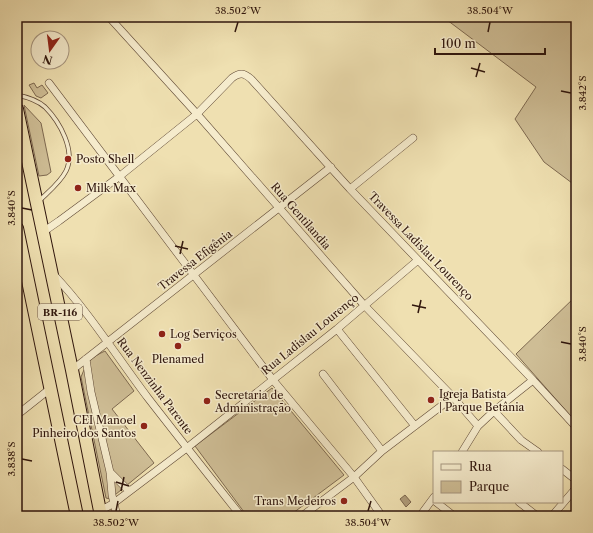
<svg xmlns="http://www.w3.org/2000/svg" width="593" height="533" viewBox="0 0 593 533" font-family="'Libre Caslon Text',serif">
	<rect width="100%" height="100%" fill="#efe0b1"/>
	<filter id="stains"><feTurbulence type="fractalNoise" baseFrequency=".005" numOctaves="4"/><feColorMatrix values="0 0 0 0 .2 0 0 0 0 .09 0 0 0 0 .02 0 0 0 .5 -.17"/></filter>
	<radialGradient id="worn" r=".72"><stop offset=".6" stop-color="#630" stop-opacity="0"/><stop offset="1" stop-color="#630" stop-opacity=".3"/></radialGradient>
	<path fill="#cebd95" stroke="#7e6950" d="M443,17H576V186L544,162L515,119L536,87Z
		M34,83L37,88L42,85L48,93L41,98L36,96L29,85Z
		M24,105L41,123L51,172L47,175L39,176Z
		M576,296V422L516,354Z
		M105,351L134,391L112,409L154,463L110,499L106,498L81,377C87,362 90,358 105,351Z
		M272,388L344,475L289,516H272L270,513L266,516H247L195,446Z"/>
	<path fill="#ae9b79" stroke="#7b654d" d="M405,495L411,502L406,507L400,499Z"/>
	<g fill="none" stroke-linecap="round" stroke-linejoin="round">
		<g stroke="#5f4835" stroke-width="5">
			<path id="lane" d="M17,95C27,97 37,100 45,107C60,122 76,151 66,171C60,183 48,192 39,201"/>
		</g>
		<g stroke="#5f4835" stroke-width="8">
			<path id="street" d="M109,17L197,114L364,305L453,397L478,426
				M49,83L273,380L354,477L382,516
				M350,189L413,138
				M43,232L59,221L120,176L197,114L232,78C240,72 244,73 251,79L350,189L533,380L576,427
				M54,275C89,312 117,357 148,398C179,438 210,477 241,516
				M337,329L415,426
				M86,359L91,392L110,472L112,495L117,516
				M72,370L331,167
				M323,374L382,451
				M494,411L521,440L538,452
				M17,415L51,388
				M462,452L478,426L494,411L533,380
				M562,469L576,480
				M110,472L129,491
				M436,502L454,516
				M519,502L537,516
				M100,511L114,503L188,447L337,329L418,260
				M302,516L354,477L382,451L453,397
				M420,516L434,497
				M552,516L576,488"/>
		</g>
		<g stroke="#2f150c" stroke-width="14">
			<path id="highway" d="M17,109L72,370L101,516
				M17,228L77,516"/>
		</g>
		<use href="#lane" stroke="#f5ebcc" stroke-width="3.5"/>
		<use href="#street" stroke="#f5ebcc" stroke-width="7"/>
		<use href="#highway" stroke="#efe0b1" stroke-width="12"/>
	</g>
	<path fill="none" stroke="#2f150c" stroke-width="1.5" d="M235,32L238,22M488,32L490,22M471,68L485,72M476,77L480,63M561,91L571,93M22,208L32,210M175,246L188,249M180,254L183,241M412,305L426,308M418,313L421,300M561,342L571,344M22,459L32,461M116,482L129,486M121,491L124,477M116,511L118,501M368,511L371,501"/>
	<g fill="#8f2418" stroke="#f5ebcc" stroke-width="1.5">
		<circle cx="68" cy="159" r="4"/>
		<circle cx="78" cy="188" r="4"/>
		<circle cx="162" cy="334" r="4"/>
		<circle cx="178" cy="346" r="4"/>
		<circle cx="431" cy="400" r="4"/>
		<circle cx="207" cy="401" r="4"/>
		<circle cx="144" cy="426" r="4"/>
		<circle cx="344" cy="501" r="4"/>
	</g>
	<g text-anchor="middle" stroke-width="3" stroke-linejoin="round" paint-order="stroke">
		<rect fill="#f5ebcc" stroke="#6a5546" stroke-width="1" x="38" y="304" width="44" height="16" rx="3"/>
		<g font-size="10" font-weight="bold" fill="#2f150c">
			<text x="60" y="316">BR-116</text>
		</g>
		<g font-size="11" fill="#2f150c" stroke="#f5ebcc" text-anchor="start">
			<text x="76" y="163">Posto Shell</text>
			<text x="86" y="192">Milk Max</text>
			<text x="170" y="338">Log Serviços</text>
			<text x="178" y="363" text-anchor="middle">Plenamed</text>
			<text x="439" y="398">Igreja Batista<tspan x="439" dy="13">| Parque Betânia</tspan></text>
			<text x="215" y="399">Secretaria de<tspan x="215" dy="13">Administração</tspan></text>
			<text x="136" y="424" text-anchor="end">CEI Manoel<tspan x="136" dy="13">Pinheiro dos Santos</tspan></text>
			<text x="336" y="505" text-anchor="end">Trans Medeiros</text>
		</g>
		<g font-size="11" fill="#2f150c" stroke="#f5ebcc">
			<text transform="translate(301 216) rotate(49)" y="4">Rua Gentilandia</text>
			<text transform="translate(421 246) rotate(46)" y="4">Travessa Ladislau Lourenço</text>
			<text transform="translate(195 260) rotate(-38)" y="4">Travessa Efigênia</text>
			<text transform="translate(310 334) rotate(-39)" y="4">Rua Ladislau Lourenço</text>
			<text transform="translate(155 386) rotate(53)" y="4">Rua Nenzinha Parente</text>
		</g>
	</g>
	<rect width="593" height="533" fill="none" stroke="#efe0b1" stroke-width="44"/>
	<rect x="433" y="451" width="130" height="52" fill="#f5ebcc" stroke="#a6957f"/>
	<rect x="441" y="464" width="20" height="6" fill="#f5ebcc" stroke="#a6957f"/>
	<text x="469" y="471" font-size="12" fill="#2f150c">Rua</text>
	<rect x="441" y="481" width="20" height="12" fill="#cebd95" stroke="#a6957f"/>
	<text x="469" y="491" font-size="12" fill="#2f150c">Parque</text>
	<g transform="translate(50 50) rotate(194)"><circle r="19" fill="#f5ebcc" stroke="#a6957f"/>
	<path d="M0-3L7 15L0 10L-7 15Z" fill="#8f2418"/>
	<text y="-6" font-size="11" font-weight="bold" text-anchor="middle" fill="#2f150c">N</text>
	</g>
	<path d="M435 48v6h110v-6" fill="none" stroke="#2f150c" stroke-width="2"/>
	<text x="441" y="48" font-size="12" fill="#2f150c" stroke="#f5ebcc" stroke-width="3" paint-order="stroke">100 m</text>
	<rect x="22" y="22" width="549" height="489" fill="none" stroke="#2f150c" stroke-width="1.5"/>
	<g font-size="10" text-anchor="middle" fill="#2f150c">
		<text x="238" y="14">38.502°W</text>
		<text x="490" y="14">38.504°W</text>
		<text transform="translate(582 93) rotate(-90)" y="4">3.842°S</text>
		<text transform="translate(11 208) rotate(-90)" y="4">3.840°S</text>
		<text transform="translate(582 344) rotate(-90)" y="4">3.840°S</text>
		<text transform="translate(11 459) rotate(-90)" y="4">3.838°S</text>
		<text x="116" y="526">38.502°W</text>
		<text x="368" y="526">38.504°W</text>
	</g>
	<rect width="100%" height="100%" filter="url(#stains)"/>
	<rect width="100%" height="100%" fill="url(#worn)"/>
</svg>
